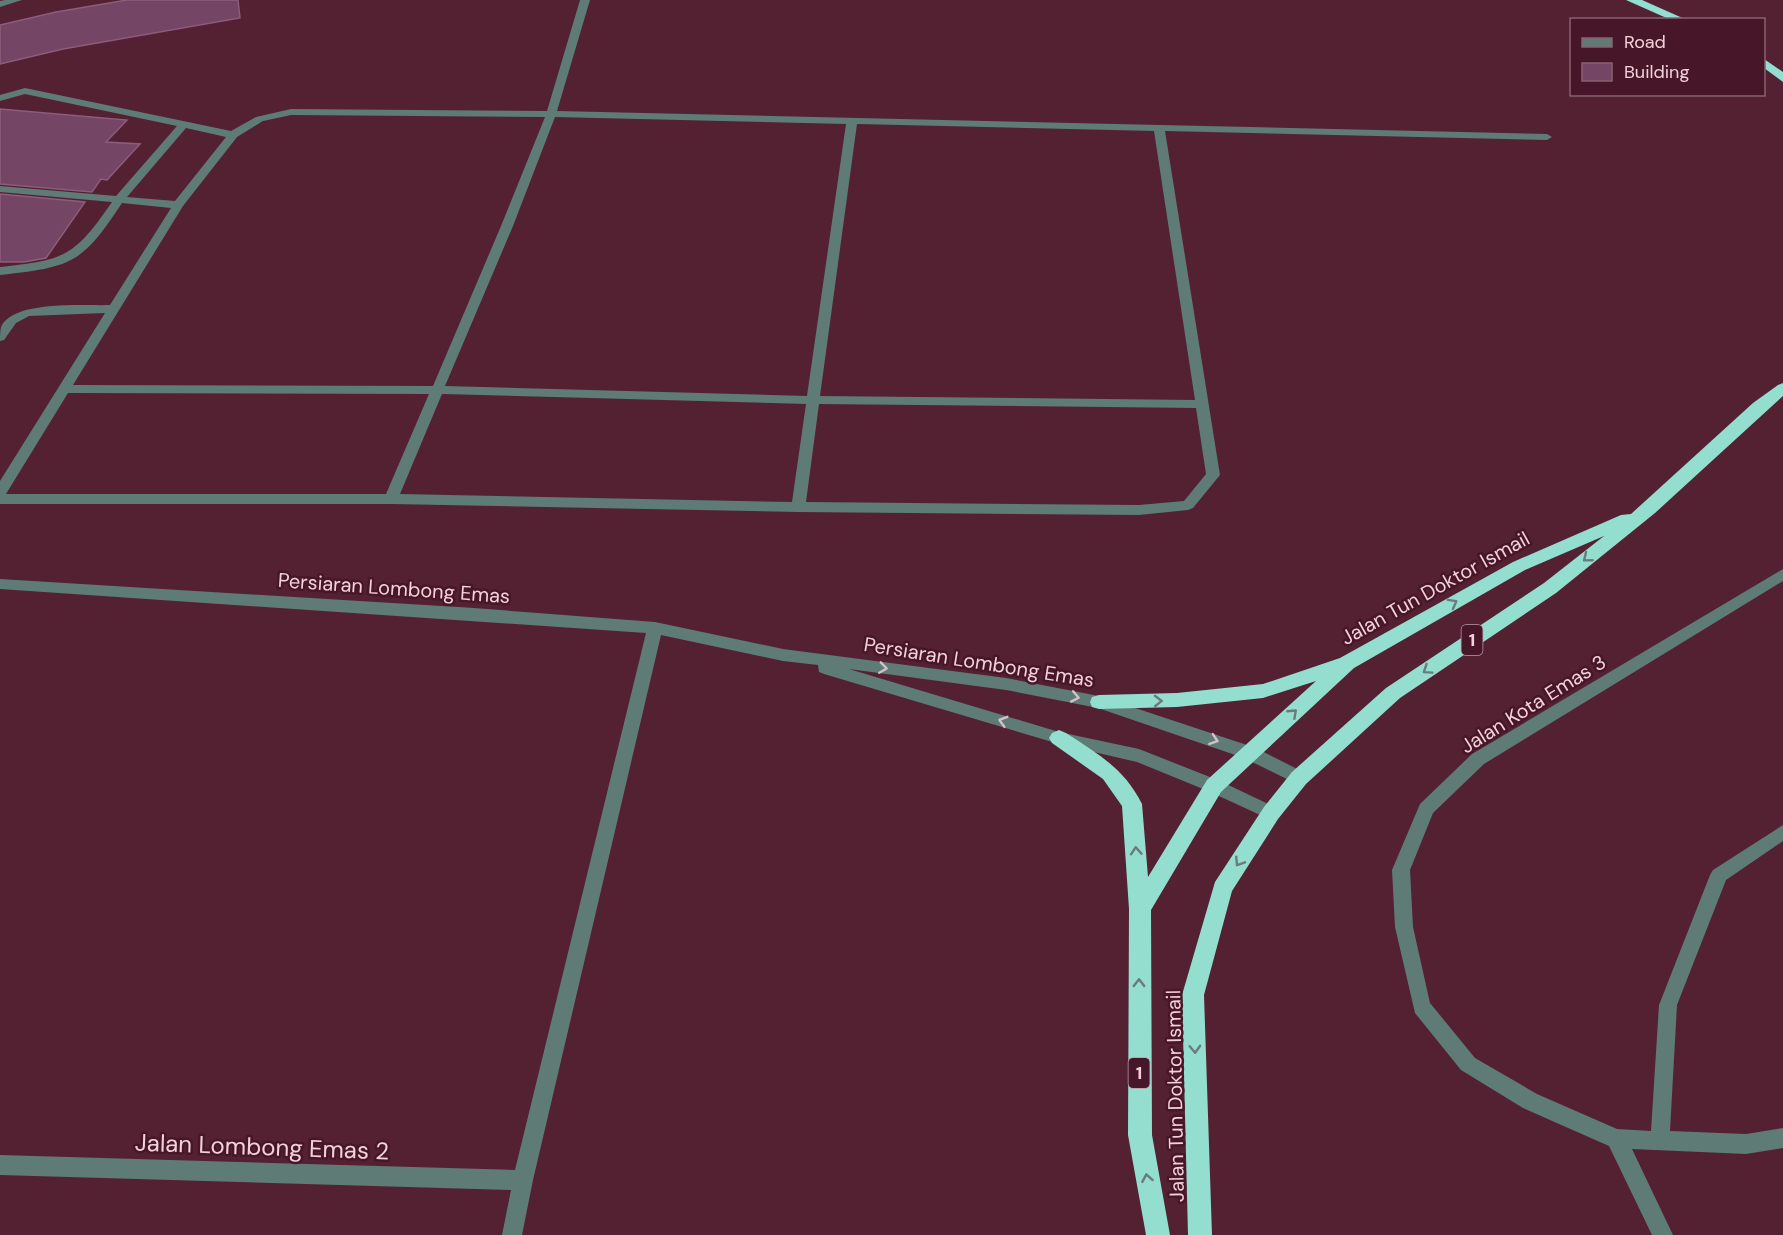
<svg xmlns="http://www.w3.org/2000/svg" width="1783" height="1235" viewBox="0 0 1783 1235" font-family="'DM Sans',sans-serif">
	<rect width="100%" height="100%" fill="#532132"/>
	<path fill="#744564" stroke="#8e5c7c" stroke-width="1.5" d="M127,0H238L240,18L63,49L0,64V25L56,12Z
		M0,109L127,120L106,142L140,144L107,180L101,179L92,192L0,184Z
		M0,194L85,202L46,258L24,262H0Z"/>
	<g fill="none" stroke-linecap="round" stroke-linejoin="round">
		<path fill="#5e7b76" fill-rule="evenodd" d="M5,0H22L0,7V1Z
			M580,0H590L557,111L1547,134L1552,137L1547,140L1165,131L1220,475L1193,508L1188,510L1139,515L798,512L391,504H0V481L105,313L29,316L16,323L4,340L0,341C0,336 0,331 1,327C13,300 83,306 110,305L171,208L122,203C82,264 72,267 0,275V267C65,260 74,257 112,202L0,192V186L116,196L177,126L25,94L0,101V95L25,88L231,131L256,117L291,109L547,111ZM291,115L545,117L501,226L433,386L73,385L183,206L237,137L263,121ZM555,117L846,124L807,396L445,386L513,226ZM857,124L1154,131L1195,400L820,396ZM186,128L226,137L175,201L127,197ZM68,393L429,394L386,494H6ZM442,394L806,404L792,502L400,494ZM819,404L1196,408L1206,474L1184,501L1139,505L806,502Z
			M1783,569V581L1484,764L1433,813L1410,870L1413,927L1430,1003L1475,1058L1537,1094L1617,1129L1651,1131L1659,1005L1710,875L1713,870L1783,825V841L1726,880L1677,1005L1670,1131L1746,1134L1783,1128V1148L1746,1154L1632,1149L1673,1235H1652L1609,1146L1523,1108L1461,1070L1415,1013L1395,927L1392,870L1420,804L1472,754Z
			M0,579L474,608L655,622L783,649L1006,678L1099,696L1256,748L1305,773L1307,778L1305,783L1299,785L1244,758L1098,708L1006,690L849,669L1059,732L1139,749L1220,781L1277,808L1279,813L1277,818L1271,820L1208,791L1137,762L1059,744L824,674L819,672L818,665L783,661L661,635L533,1180L522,1235H502L511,1190L0,1175V1155L515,1170L646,633L0,589Z"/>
		<path fill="#93decf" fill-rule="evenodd" d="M1626,0H1642L1687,20H1671Z
			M1764,59L1783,72V82L1764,68Z
			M1783,383V396L1655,513L1556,593L1400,698L1306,784L1278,819L1232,891L1204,995L1212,1235H1188L1182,995L1215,882L1264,807L1292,772L1386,688L1544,583L1604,536L1525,570L1354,668L1221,792L1151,910L1152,1135L1170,1235H1146L1128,1135L1129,909L1122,806L1103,779L1052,743L1049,738L1052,733L1059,730L1066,733C1098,754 1124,768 1142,804L1148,877L1207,780L1316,681L1263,698L1177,707L1099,709L1092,707L1090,702L1092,697L1099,695L1177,693L1263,684L1340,658L1513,562L1621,515L1631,514L1753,403L1778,385Z"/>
	</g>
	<defs><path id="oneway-chevron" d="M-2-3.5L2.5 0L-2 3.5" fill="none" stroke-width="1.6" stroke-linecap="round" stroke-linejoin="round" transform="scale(1.5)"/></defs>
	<g stroke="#6d7a7c">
		<use href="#oneway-chevron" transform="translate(1587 558) rotate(141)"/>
		<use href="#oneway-chevron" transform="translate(1453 603) rotate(-29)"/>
		<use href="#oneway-chevron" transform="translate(1427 670) rotate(146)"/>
		<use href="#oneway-chevron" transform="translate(1158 701) rotate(-1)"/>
		<use href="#oneway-chevron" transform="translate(1293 713) rotate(-43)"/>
		<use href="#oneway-chevron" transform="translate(1136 851) rotate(-94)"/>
		<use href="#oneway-chevron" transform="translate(1239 862) rotate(123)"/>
		<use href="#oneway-chevron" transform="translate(1139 983) rotate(-90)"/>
		<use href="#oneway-chevron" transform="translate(1195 1049) rotate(88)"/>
		<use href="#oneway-chevron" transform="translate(1147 1178) rotate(-100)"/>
	</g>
	<g stroke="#d4c0c5">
		<use href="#oneway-chevron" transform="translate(883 668) rotate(8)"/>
		<use href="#oneway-chevron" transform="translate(1075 697) rotate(11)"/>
		<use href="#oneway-chevron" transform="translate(1003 721) rotate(-164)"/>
		<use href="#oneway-chevron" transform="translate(1214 740) rotate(19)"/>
	</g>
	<g text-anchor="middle" stroke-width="5" stroke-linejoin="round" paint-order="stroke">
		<g fill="#471628" stroke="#bf99a4" stroke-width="1.5">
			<rect x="1461.5" y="625" width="21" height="30" rx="4.5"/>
			<rect x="1128.5" y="1058" width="21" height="30" rx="4.5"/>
		</g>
		<g font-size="18" font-weight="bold" fill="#f2d1d9">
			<text x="1472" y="646">1</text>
			<text x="1139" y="1079">1</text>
		</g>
		<g font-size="20" fill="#f2d1d9" stroke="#471628">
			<text transform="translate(394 588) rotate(4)" y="7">Persiaran Lombong Emas</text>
			<text transform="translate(1435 588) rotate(-29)" y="7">Jalan Tun Doktor Ismail</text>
			<text transform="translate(979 662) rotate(9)" y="7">Persiaran Lombong Emas</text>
			<text transform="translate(1533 704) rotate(-32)" y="7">Jalan Kota Emas 3</text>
			<text transform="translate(1175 1096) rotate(-91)" y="7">Jalan Tun Doktor Ismail</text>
		</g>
		<g font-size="24" fill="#f2d1d9" stroke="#471628">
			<text transform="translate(262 1147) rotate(2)" y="8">Jalan Lombong Emas 2</text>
		</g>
	</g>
	<rect x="1570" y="18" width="195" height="78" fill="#471628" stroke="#8b616f" stroke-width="1.5"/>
	<rect x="1582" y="38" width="30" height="9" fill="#5e7b76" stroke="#8b616f" stroke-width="1.5"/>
	<text x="1624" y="48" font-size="18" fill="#f2d1d9">Road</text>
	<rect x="1582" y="63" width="30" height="18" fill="#744564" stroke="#8b616f" stroke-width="1.5"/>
	<text x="1624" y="78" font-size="18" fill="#f2d1d9">Building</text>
</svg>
